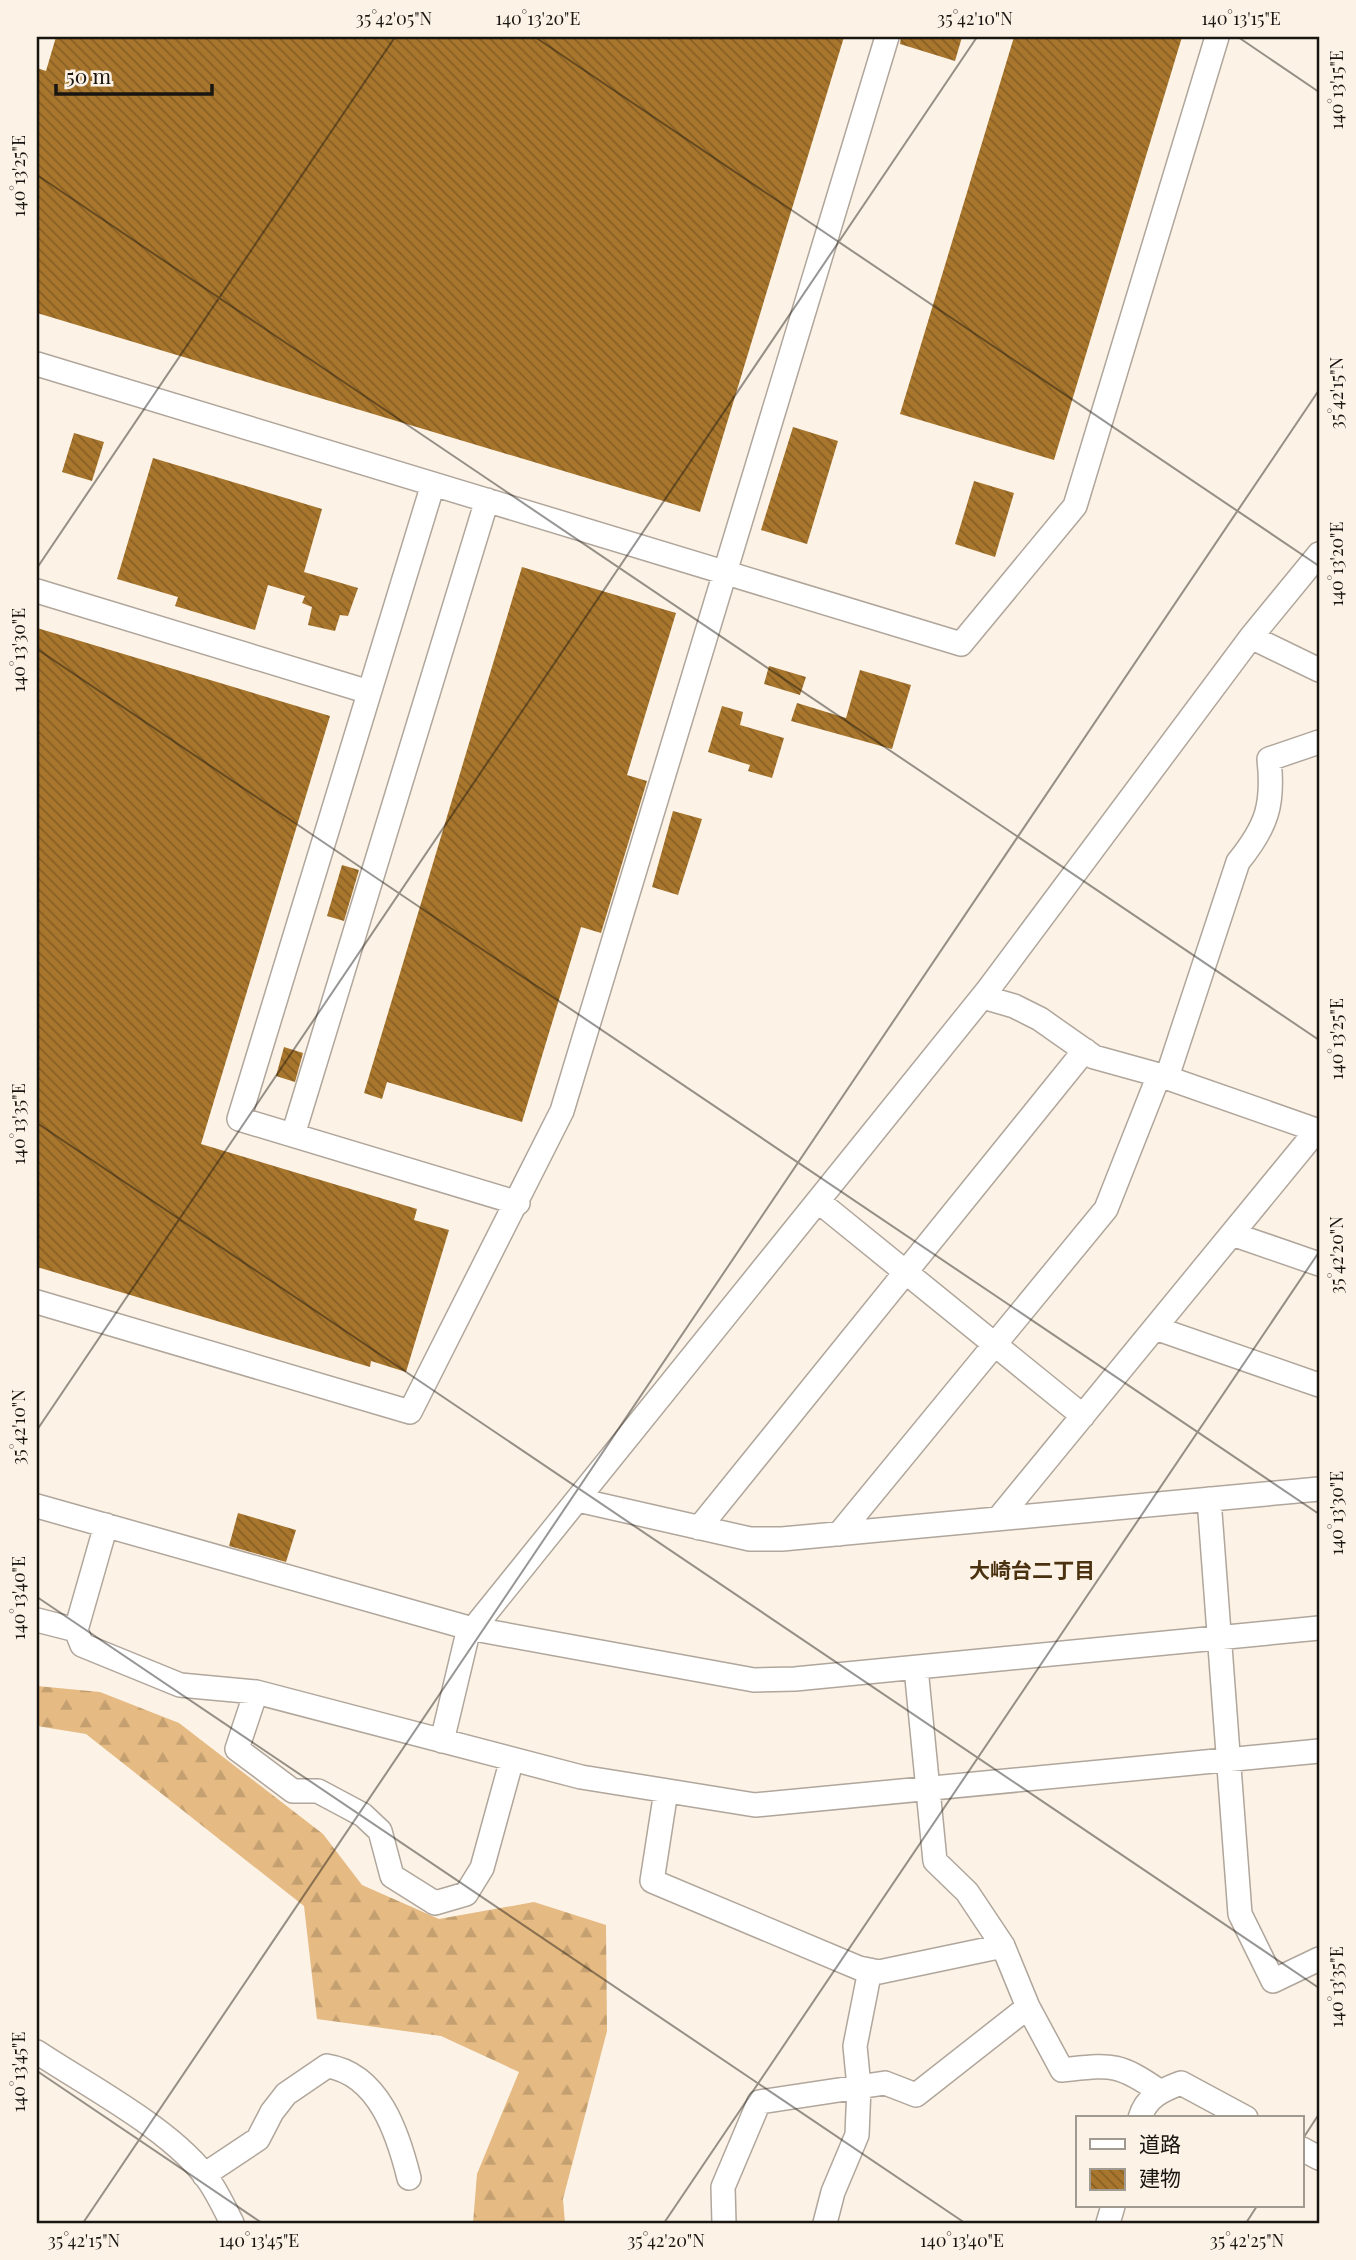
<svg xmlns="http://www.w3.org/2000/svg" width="1356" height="2260" viewBox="0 0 1356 2260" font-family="'Playfair Display','Noto Sans JP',serif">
	<defs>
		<pattern id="forest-firs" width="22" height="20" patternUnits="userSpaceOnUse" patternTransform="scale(1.75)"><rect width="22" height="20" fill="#e5ba83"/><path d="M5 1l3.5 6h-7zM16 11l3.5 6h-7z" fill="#c49f70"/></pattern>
		<pattern id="building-back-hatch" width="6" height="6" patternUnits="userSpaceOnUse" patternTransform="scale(1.75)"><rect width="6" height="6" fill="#a8762d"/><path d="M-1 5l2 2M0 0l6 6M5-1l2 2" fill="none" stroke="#886025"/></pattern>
	</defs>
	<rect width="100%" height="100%" fill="#fcf2e6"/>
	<path fill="url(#forest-firs)" d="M37,1686L100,1692L179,1723L323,1834L362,1885L439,1919L534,1902L606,1925L607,2031L563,2199L565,2223H473L477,2174L519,2072L441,2036L317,2019L304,1906L86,1734L37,1726Z"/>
	<path fill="url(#building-back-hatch)" d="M56,37H844L700,512L37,313V68L46,71Z
		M901,37H962L955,61L900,44Z
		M1014,37H1182L1054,460L900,414Z
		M793,427L838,441L807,544L761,530Z
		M74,433L104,442L92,481L62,472Z
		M153,458L322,509L304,572L358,588L348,616L340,615L335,631L308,625L312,607L302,603L305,596L268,585L255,630L175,606L178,597L117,579Z
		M974,481L1014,493L995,557L955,544Z
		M522,567L676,613L627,775L647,781L601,933L581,927L522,1122L387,1082L382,1099L364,1093Z
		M37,628L330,716L201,1144L417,1209L414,1220L449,1230L406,1372L371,1361L370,1367L37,1267Z
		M769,666L806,677L800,695L764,684Z
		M860,670L911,685L892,749L791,721L797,703L846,718Z
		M722,706L743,712L740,725L784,738L772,778L748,771L750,765L708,752Z
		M673,811L702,819L678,895L652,887Z
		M342,865L359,870L344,921L327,916Z
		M284,1047L303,1053L295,1082L276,1076Z
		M238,1513L296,1530L286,1562L229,1546Z"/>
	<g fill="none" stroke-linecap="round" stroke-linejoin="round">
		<g stroke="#b0a69b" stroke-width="26">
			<path id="minor" d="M37,364L961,644L1075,506L1217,37
				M433,484L239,1119L518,1203
				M37,591L369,692
				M1251,637L1319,670
				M983,997L1014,1006L1040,1019L1094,1057L1159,1075L1319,1131
				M1167,1077L1238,862C1267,826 1274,805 1269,759L1319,742
				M293,1135L487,500
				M818,1201L1083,1416
				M1232,1234L1319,1264
				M37,1302L410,1412L562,1111L887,37
				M1155,1328L1319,1385
				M1209,1499L1240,1914L1273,1981L1319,1959
				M578,1500L750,1539H782L1319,1489
				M37,1506L469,1628L754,1680L795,1679L1319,1628
				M998,1519L1317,1130
				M106,1525L76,1630L82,1645L180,1685L256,1692L581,1777L755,1805L1319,1751
				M699,1528L1085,1050
				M839,1534L1106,1209L1159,1075
				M37,1620L76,1630
				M473,1629L987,991L1251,637L1319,554
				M916,1668L935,1861L967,1892L1003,1946L1028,2007L1062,2070C1111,2065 1117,2062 1159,2091
				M256,1692L237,1749L293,1791H318L363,1815L380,1831L392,1876L435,1903L466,1894L482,1868L512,1759
				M442,1741L469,1628
				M666,1791L652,1881L859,1968L879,1972L1003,1946
				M37,2052C88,2086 175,2131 209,2181C218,2194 225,2209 232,2223
				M1140,2118C1146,2097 1162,2090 1181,2083L1246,2118
				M1302,2149L1319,2158
				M204,2175L258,2139L272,2112L286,2094L327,2066C379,2074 398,2134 409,2178
				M724,2223L723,2187L759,2102L885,2083L916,2095L1028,2007
				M825,2223L833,2192L857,2135L859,2087L855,2046L870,1970
				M1108,2223L1113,2206"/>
		</g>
		<use href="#minor" stroke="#fff" stroke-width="23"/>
	</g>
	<path fill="none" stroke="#191612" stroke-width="2" stroke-opacity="0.45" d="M535,37L1319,566M1238,37L1319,92M37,175L1319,1040M37,568L395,37M37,649L1319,1514M37,1123L1319,1988M37,1430L977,37M37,1597L965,2223M37,2071L262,2223M1302,2140L1319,2114M83,2223L1319,390M664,2223L1319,1252M1246,2223L1257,2206"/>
	<g text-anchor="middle" stroke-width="5" stroke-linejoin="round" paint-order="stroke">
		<g font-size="21" font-weight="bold" fill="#4a310f" stroke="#fcf2e6">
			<text x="1032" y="1578">大崎台二丁目</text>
		</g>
	</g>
	<rect width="1356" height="2260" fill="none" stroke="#fcf2e6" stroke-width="77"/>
	<rect x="1076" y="2116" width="228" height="91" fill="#fcf2e6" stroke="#a19a91" stroke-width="2"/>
	<rect x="1090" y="2139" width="35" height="10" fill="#ffffff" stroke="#a19a91" stroke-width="2"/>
	<text x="1139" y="2152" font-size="21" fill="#191612">道路</text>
	<rect x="1090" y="2169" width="35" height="21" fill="url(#building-back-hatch)" stroke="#a19a91" stroke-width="2"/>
	<text x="1139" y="2186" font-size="21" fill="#191612">建物</text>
	<path d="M56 84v10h156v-10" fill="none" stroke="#191612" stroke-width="3.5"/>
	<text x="66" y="84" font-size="21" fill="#191612" stroke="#fcf2e6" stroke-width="5" paint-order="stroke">50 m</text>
	<rect x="38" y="38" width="1280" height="2184" fill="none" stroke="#191612" stroke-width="2.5"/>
	<g font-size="18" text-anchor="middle" fill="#191612">
		<text x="394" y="25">35°42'05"N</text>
		<text x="538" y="25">140°13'20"E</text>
		<text x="975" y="25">35°42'10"N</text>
		<text x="1241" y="25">140°13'15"E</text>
		<text transform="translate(1337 90) rotate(-90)" y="6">140°13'15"E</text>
		<text transform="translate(19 176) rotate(-90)" y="6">140°13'25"E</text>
		<text transform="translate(1337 393) rotate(-90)" y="6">35°42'15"N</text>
		<text transform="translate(1337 564) rotate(-90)" y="6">140°13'20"E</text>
		<text transform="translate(19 650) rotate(-90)" y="6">140°13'30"E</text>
		<text transform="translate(1337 1039) rotate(-90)" y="6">140°13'25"E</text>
		<text transform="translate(19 1124) rotate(-90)" y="6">140°13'35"E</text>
		<text transform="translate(1337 1255) rotate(-90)" y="6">35°42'20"N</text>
		<text transform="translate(19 1427) rotate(-90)" y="6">35°42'10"N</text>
		<text transform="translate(1337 1513) rotate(-90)" y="6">140°13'30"E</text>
		<text transform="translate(19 1598) rotate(-90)" y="6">140°13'40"E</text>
		<text transform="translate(1337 1987) rotate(-90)" y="6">140°13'35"E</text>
		<text transform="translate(19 2072) rotate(-90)" y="6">140°13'45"E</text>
		<text x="84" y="2247">35°42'15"N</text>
		<text x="259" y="2247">140°13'45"E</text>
		<text x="666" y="2247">35°42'20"N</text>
		<text x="962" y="2247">140°13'40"E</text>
		<text x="1247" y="2247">35°42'25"N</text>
	</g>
</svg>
